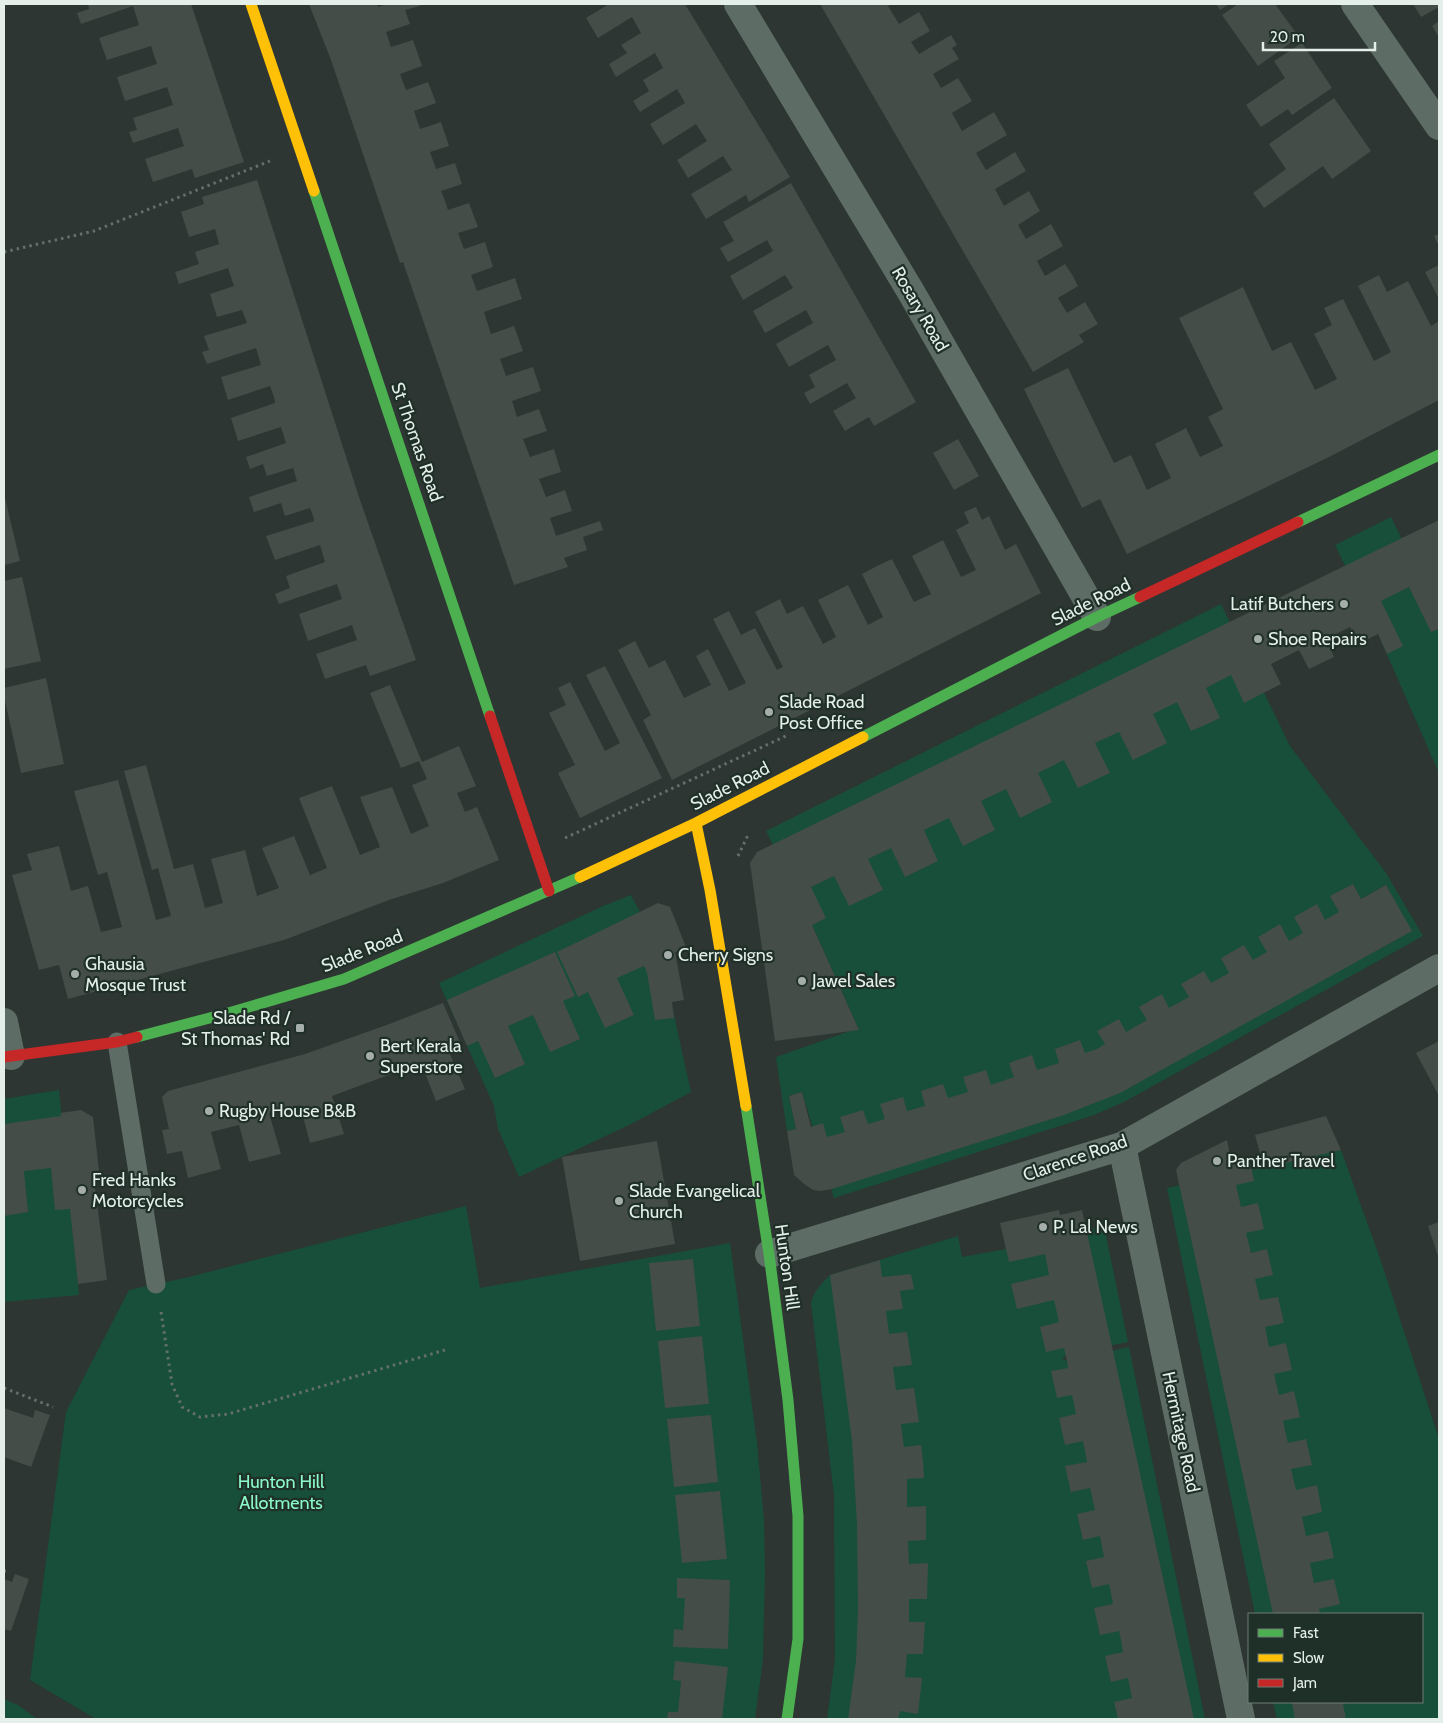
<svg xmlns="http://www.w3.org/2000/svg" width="1443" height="1723" viewBox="0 0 1443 1723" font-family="Cabin,sans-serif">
	<rect width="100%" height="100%" fill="#2d3632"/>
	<path fill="#174f3a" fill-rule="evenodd" d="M1391,517L1439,615V773L1378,634L1335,545Z
		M1221,604L1290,746L1386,873L1423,936L1124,1102L1094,1115L834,1198L802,1092L789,1096L796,1129L787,1131L776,1057L850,1031L859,1030L812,925L766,831ZM1353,884L1361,899L1386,885L1411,931L1376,951L1342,890Z
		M631,895L640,912L671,1002L691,1092L631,1124L519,1177L498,1129L494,1106L439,983L603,906Z
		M59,1090L79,1295L4,1302V1099Z
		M1341,1150L1382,1264L1439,1439V1719H1277L1273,1702H1422V1614H1255L1167,1188Z
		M466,1206L480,1288L730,1243L757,1443L764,1520L765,1571L763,1659L755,1719H96L30,1680L66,1412L129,1290L189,1277Z
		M1104,1226L1128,1342L1066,1355L1062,1359L1067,1361L1129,1347L1205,1719H827L835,1659L834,1495L811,1303C814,1291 821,1284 830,1275L958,1236L962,1257L1006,1249Z
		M4,1699L18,1705L37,1719H4Z"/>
	<path fill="#444d48" d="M88,4H191L244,162L195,178L192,169L153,182L145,159L184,146L178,128L133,143L129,132L137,130L133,118L173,105L167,87L125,101L117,77L157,64L151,46L107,60L99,38L139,25L133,6L81,24L77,13L89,9Z
		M309,4H377L378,7L387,4H420V6L405,10L410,24L386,32L391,47L413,40L422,66L400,74L406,90L428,82L436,103L414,111L420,129L441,122L449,146L430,152L436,169L455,163L462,184L441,191L444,198L448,210L469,203L478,227L458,233L464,249L485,242L493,267L471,275L477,291L515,278L522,299L484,312L491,334L514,326L523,351L500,359L506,376L533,367L541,391L512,401L517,417L539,409L547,431L523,439L530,457L554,449L558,462L561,472L539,479L546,497L565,490L572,511L550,518L556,536L600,521L603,530L583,537L587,550L564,558L568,567L514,585L403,262L400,263L331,60Z
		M609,4H685L790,177L749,202L746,195L706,219L691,194L732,170L723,156L688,178L677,160L707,141L696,124L663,145L650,124L685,103L677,89L640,112L633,101L649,91L643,80L663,68L655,53L616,77L609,64L627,53L621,45L641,33L632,17L598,38L586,18Z
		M820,4H892L888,6L899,24L919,12L930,31L911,42L919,54L951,35L957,45L952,48L959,59L933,74L941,88L958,78L972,101L952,113L962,131L994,112L1007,135L976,153L986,170L1015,152L1026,171L995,189L1004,206L1029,191L1040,211L1018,225L1026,239L1051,224L1063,246L1037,261L1045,276L1065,264L1073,276L1078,286L1058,298L1067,313L1085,302L1091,312L1098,324L1079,335L1084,342L1033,372Z
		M1216,4H1229L1220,10Z
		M1238,4H1275L1299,37L1258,66L1222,15Z
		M1413,4H1439V7L1421,17Z
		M1439,21V37L1432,26Z
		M1302,43L1332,88L1292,115L1288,109L1261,127L1246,105L1285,78L1274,61Z
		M1334,98L1371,151L1332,179L1323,166L1264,208L1253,193L1286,169L1269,144Z
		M257,180L360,500L416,660L370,676L366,665L325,679L316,654L357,640L352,625L308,641L299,614L342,599L337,584L279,604L275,594L290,588L286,576L325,562L320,545L275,560L266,536L314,521L313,516L310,508L285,516L281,503L254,512L249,497L297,481L293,468L267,476L263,464L250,469L246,457L286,443L281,427L238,441L231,418L275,403L274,397L270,386L228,400L221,377L261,365L256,348L207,364L202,352L209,350L204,336L247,323L242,310L217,317L210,294L234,286L228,268L179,284L175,272L199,264L195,252L219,244L215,229L189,237L181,212L204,204L202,197Z
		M791,183L916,402L874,426L869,417L845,431L833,411L856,398L847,383L810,404L804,393L815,387L809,375L836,360L828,345L789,367L776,344L813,323L806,310L765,333L753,311L793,288L785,275L743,300L737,289L730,276L773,251L767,240L728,262L720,248L734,241L723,222Z
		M1439,234V246L1434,236Z
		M1439,265V299L1425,272Z
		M1379,275L1387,292L1408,281L1431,326L1439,321V400L1327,458L1127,554L1100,499L1082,508L1024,389L1068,368L1114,463L1131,455L1147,490L1171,478L1155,444L1186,428L1200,457L1223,446L1208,417L1223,409L1179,318L1243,287L1272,351L1291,342L1315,390L1337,379L1314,334L1332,325L1324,308L1343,299L1374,361L1391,352L1358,286Z
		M958,439L979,476L954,490L933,453Z
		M4,494L20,561L4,565Z
		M976,507L982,520L989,516L1005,550L1016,544L1041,593L672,780L643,720L651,715L618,650L635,641L649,668L665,660L684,698L711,685L696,656L708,649L729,691L746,683L713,619L729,611L741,635L755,628L777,670L783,667L755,612L780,599L787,614L803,606L823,644L836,637L818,600L848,585L868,625L883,617L862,574L879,565L892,559L914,602L931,594L912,556L943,540L961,577L976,570L956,530L969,523L964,512Z
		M1439,520V629L1431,632L1409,587L1381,601L1403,646L1387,654L1378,634L1358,644L1350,627L1326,639L1334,657L1309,669L1299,650L1271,664L1281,684L1244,703L1231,675L1206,688L1220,718L1205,725L1191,731L1177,702L1153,714L1167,743L1133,760L1119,732L1095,743L1110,773L1095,780L1078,788L1064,760L1038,773L1052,802L1020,818L1006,789L981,801L995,830L963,846L949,818L924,830L938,861L905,877L891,848L868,859L883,890L849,906L834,876L811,887L826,918L812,925L859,1030L775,1041L750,863L757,852Z
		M22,577L41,661L4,669V581Z
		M605,666L662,778L580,818L558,773L575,765L549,713L566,705L558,688L570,682L605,751L620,743L586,675Z
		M46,678L64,764L21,773L4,696V688Z
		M390,685L422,762L459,746L476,786L457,793L465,812L477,807L499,860L443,883L389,900L284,940L68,999L59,965L39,970L12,875L32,870L27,854L59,846L71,891L88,886L101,932L122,927L107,872L98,875L74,791L118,780L156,920L171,916L158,868L152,870L124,771L146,765L174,869L193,864L205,908L223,903L211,859L245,850L257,896L279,888L262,848L294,836L310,875L327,868L299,798L332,786L360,855L380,847L360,797L392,787L411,834L429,826L412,785L427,779L419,761L401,768L370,693Z
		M1353,884L1361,899L1386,885L1412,931L1120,1093L1064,1115L832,1189L820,1191L813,1190L804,1184L794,1175L787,1131L796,1129L789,1096L802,1092L811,1127L823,1123L827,1137L845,1132L840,1117L863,1110L868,1124L885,1119L880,1104L903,1097L907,1111L925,1106L921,1091L943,1084L948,1098L968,1092L963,1077L986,1070L991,1085L1014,1077L1009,1063L1032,1055L1037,1070L1059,1063L1055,1049L1080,1040L1085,1053L1097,1049L1105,1044L1097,1031L1119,1019L1126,1032L1147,1020L1139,1007L1151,1000L1162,994L1169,1008L1189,997L1181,984L1204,971L1211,983L1229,973L1221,958L1244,945L1253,960L1267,952L1258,937L1270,930L1280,924L1289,941L1303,933L1294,917L1317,904L1325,920L1339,912L1330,896Z
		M658,903L670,907L686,947L675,952L684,1000L672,1002L674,1018L655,1020L647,973L644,966L617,978L634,1015L605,1028L588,992L578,997L557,952Z
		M555,952L575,996L563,1001L580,1039L550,1052L533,1015L508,1026L525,1064L495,1078L478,1041L467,1046L447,1000Z
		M443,1003L462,1047L449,1052L465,1089L436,1101L421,1063L332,1096L344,1134L310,1143L300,1105L269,1113L281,1154L249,1162L239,1125L211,1132L221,1169L188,1178L182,1151L167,1154L162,1130L169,1129L162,1097L168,1091L305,1054L392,1023Z
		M1439,1041V1096L1416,1053Z
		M81,1110L93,1117L99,1171L93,1172L107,1280L78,1284L70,1209L55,1210L51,1168L24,1171L28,1212L4,1216V1124L61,1116L60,1113Z
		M1326,1116L1341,1150L1264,1168L1255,1135Z
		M1227,1140L1231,1159L1249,1156L1254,1181L1236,1185L1241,1207L1258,1203L1264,1229L1246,1233L1251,1253L1267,1249L1273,1275L1255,1279L1260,1300L1278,1297L1284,1323L1265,1327L1269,1347L1286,1343L1292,1370L1274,1374L1279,1395L1294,1391L1300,1417L1283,1421L1288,1443L1306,1439L1312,1465L1291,1469L1296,1490L1317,1485L1322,1512L1302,1517L1306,1536L1328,1531L1334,1558L1310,1563L1314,1583L1334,1579L1340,1604L1319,1609L1320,1614H1273L1176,1170L1181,1163Z
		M657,1141L675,1244L580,1261L562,1157Z
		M1059,1210L1060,1215L1082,1210L1194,1719H1118L1114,1702L1132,1698L1128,1678L1111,1682L1105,1656L1123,1652L1121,1640L1119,1631L1100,1635L1094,1608L1113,1604L1109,1584L1092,1588L1086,1561L1104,1557L1100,1536L1083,1540L1077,1514L1095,1510L1090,1488L1071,1492L1065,1466L1087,1462L1083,1441L1065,1445L1059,1418L1076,1414L1072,1395L1057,1398L1051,1371L1068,1368L1067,1361L1064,1348L1046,1352L1040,1327L1059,1322L1054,1300L1017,1309L1011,1284L1049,1275L1047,1264L1045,1254L1009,1262L1000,1223Z
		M1439,1222V1259L1428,1226Z
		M693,1259L700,1326L656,1331L649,1263Z
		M880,1260L882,1277L911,1274L914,1289L900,1291L903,1309L886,1311L889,1334L907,1332L912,1365L893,1367L896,1390L914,1388L919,1422L901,1424L904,1447L921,1445L923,1461L924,1478L907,1479V1507L926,1506V1540L908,1541L909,1564L928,1563L927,1599H909V1622H925L923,1654H907L905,1677L922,1678L918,1714L900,1711L898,1719H848L856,1661L858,1608L857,1524L852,1441L830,1275Z
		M702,1336L709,1404L665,1408L658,1341Z
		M4,1408L33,1418L35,1410L50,1415L31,1467L4,1457Z
		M711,1415L718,1482L674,1487L667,1419Z
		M720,1491L727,1559L682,1563L675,1495Z
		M15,1574L29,1579L11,1631L4,1629V1579L12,1582Z
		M677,1578L730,1580L728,1649L673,1647L674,1629L683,1630L684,1613L685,1598H677Z
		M675,1661L728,1667L722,1719H667L668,1712H678L681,1681L673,1680Z
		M1292,1702H1351V1703L1343,1704L1346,1719H1295Z"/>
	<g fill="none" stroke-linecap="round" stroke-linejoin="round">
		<path stroke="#63706a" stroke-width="3" stroke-dasharray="2.5 4" stroke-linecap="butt" d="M4,252L94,231L270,161
			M565,838L786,736
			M738,856L748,835
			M161,1312L172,1384L182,1407L200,1417L228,1414L445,1350
			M4,1388L53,1407
			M4,1571H6"/>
		<path stroke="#5d6d66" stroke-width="19" d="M117,1042L156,1284"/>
		<path stroke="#5d6d66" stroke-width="28" d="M738,4L911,292L1097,617
			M1355,4L1439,126
			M4,1022L11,1056
			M1122,1146L1241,1719
			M769,1254L1122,1146L1439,968"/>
		<path stroke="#4caf50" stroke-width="11" d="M314,191L490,716
			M1298,522L1439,455
			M863,737L1097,617L1140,597
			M137,1037L225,1014L344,979L580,877
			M746,1106L769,1254L788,1400L798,1516V1639L787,1719"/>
		<path stroke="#ffc107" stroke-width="11" d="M251,4L314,191
			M696,823L710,890L746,1106
			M580,877L696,823L863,737"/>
		<path stroke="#c62828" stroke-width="11" d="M1140,597L1298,522
			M490,716L549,891
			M4,1057L117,1042L137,1037"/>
	</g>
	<g fill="#a5aeaa" stroke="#1f3028" stroke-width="2">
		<circle cx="1344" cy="604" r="5"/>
		<circle cx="1258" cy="639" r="5"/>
		<circle cx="769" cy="712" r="5"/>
		<circle cx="668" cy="955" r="5"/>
		<circle cx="75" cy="974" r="5"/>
		<circle cx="802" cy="981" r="5"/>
		<rect x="295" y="1023" width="10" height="10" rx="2.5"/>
		<circle cx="370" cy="1056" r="5"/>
		<circle cx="209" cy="1111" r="5"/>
		<circle cx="1217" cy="1161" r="5"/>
		<circle cx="82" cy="1190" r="5"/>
		<circle cx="619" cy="1201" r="5"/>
		<circle cx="1043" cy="1227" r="5"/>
	</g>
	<g text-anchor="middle" stroke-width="4.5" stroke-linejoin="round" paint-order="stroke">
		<g font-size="18" fill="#e5efea" stroke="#1f3028">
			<text transform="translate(920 309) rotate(60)" y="6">Rosary Road</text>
			<text transform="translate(417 442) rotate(71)" y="6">St Thomas Road</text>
			<text transform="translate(1091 602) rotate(-26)" y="6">Slade Road</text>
			<text transform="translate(730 786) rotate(-27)" y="6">Slade Road</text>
			<text transform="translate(362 951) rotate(-22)" y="6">Slade Road</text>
			<text transform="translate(1075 1158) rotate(-19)" y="6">Clarence Road</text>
			<text transform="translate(787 1267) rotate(82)" y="6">Hunton Hill</text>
			<text transform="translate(1181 1432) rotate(78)" y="6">Hermitage Road</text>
		</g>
		<g font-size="18" fill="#e5efea" stroke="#1f3028" text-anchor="start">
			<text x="1334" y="610" text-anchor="end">Latif Butchers</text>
			<text x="1268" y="645">Shoe Repairs</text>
			<text x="779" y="708">Slade Road<tspan x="779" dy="21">Post Office</tspan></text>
			<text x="678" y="961">Cherry Signs</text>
			<text x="85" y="970">Ghausia<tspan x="85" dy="21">Mosque Trust</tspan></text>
			<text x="812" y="987">Jawel Sales</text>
			<text x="290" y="1024" text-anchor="end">Slade Rd /<tspan x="290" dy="21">St Thomas' Rd</tspan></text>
			<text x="380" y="1052">Bert Kerala<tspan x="380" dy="21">Superstore</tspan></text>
			<text x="219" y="1117">Rugby House B&amp;B</text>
			<text x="1227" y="1167">Panther Travel</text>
			<text x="92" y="1186">Fred Hanks<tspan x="92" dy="21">Motorcycles</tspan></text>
			<text x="629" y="1197">Slade Evangelical<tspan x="629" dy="21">Church</tspan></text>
			<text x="1053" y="1233">P. Lal News</text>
		</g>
		<g font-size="18" fill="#8bfac9" stroke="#1f3028">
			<text x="281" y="1488">Hunton Hill<tspan x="281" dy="21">Allotments</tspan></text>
		</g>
	</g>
	<rect width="1443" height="1723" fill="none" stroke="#e5efea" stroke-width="10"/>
	<rect x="1248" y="1613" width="175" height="90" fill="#1f3028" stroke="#6e7c76"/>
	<rect x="1258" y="1629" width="25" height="8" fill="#4caf50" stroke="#6e7c76"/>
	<text x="1293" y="1638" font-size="15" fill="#e5efea">Fast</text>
	<rect x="1258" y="1654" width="25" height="8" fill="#ffc107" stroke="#6e7c76"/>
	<text x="1293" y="1663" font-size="15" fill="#e5efea">Slow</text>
	<rect x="1258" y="1679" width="25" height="8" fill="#c62828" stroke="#6e7c76"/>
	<text x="1293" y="1688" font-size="15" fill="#e5efea">Jam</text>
	<path d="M1263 42v8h112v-8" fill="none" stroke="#e5efea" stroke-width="2.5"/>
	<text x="1270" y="42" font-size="15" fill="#e5efea" stroke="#1f3028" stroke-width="4" paint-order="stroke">20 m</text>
</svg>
